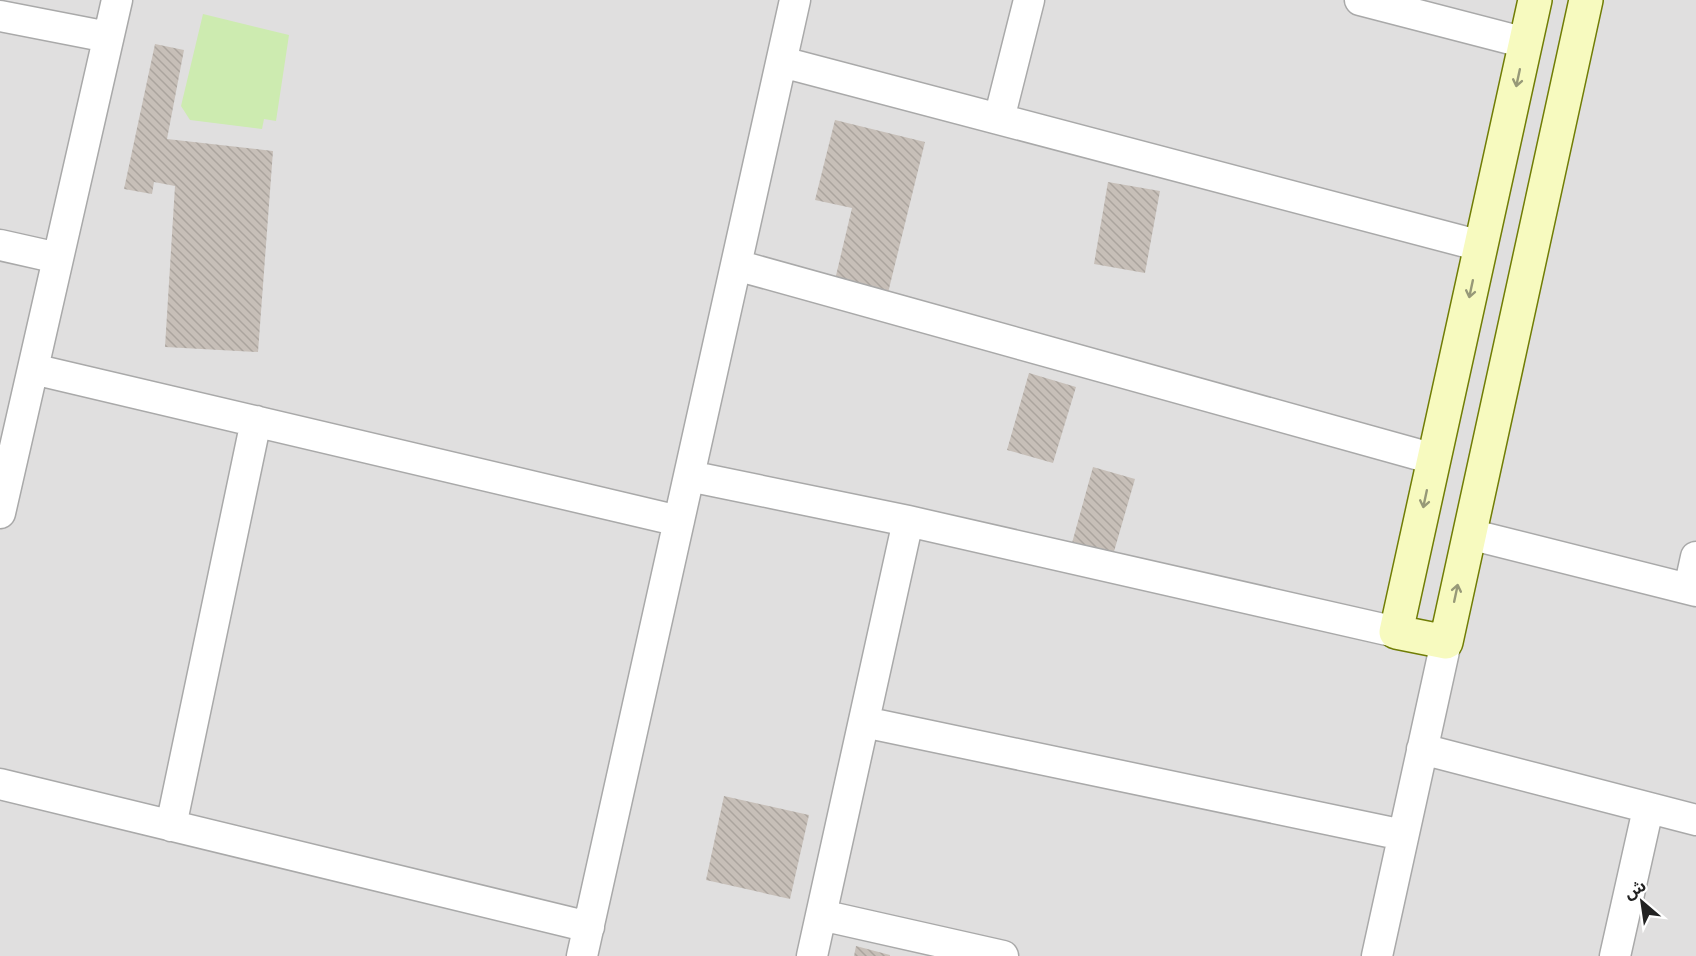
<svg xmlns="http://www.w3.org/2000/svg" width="1696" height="956" viewBox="0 0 1696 956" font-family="'IBM Plex Sans','Noto Sans Arabic',sans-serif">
	<defs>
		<pattern id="building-back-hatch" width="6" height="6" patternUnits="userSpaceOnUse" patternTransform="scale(1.5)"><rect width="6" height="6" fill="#c7bfb8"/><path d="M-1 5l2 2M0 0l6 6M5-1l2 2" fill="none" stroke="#aba49e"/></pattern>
	</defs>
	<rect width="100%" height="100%" fill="#f2efe9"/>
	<path fill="#e0dfdf" d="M0,0H1696V956H0Z"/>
	<path fill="#cdebb0" d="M203,14L289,35L276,121L264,119L262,129L190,120L181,106Z"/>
	<path fill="url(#building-back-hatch)" d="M155,44L184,50L167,139L273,151L258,352L165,347L175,186L154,182L152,194L124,189Z
		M835,120L925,142L887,297L834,284L852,208L815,200Z
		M1108,182L1160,191L1145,273L1094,264Z
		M1029,373L1076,387L1053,463L1007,450Z
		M1093,467L1135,479L1113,555L1072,543Z
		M724,796L809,815L790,899L706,880Z
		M856,946L890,955V956H854Z"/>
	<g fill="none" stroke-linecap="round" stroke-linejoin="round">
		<g stroke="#a9a9a9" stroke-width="33">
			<path id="street" d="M1360,0L1526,43
				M0,16L108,37
				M782,62L1481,246
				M999,119L1029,0
				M0,245L58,258
				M736,265L1434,459
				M33,369L679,521
				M689,476L908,521L1396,632
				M0,513L117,0
				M1469,534L1696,591
				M1689,589L1696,557
				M864,722L1403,835
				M1422,749L1696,820
				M0,784L589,927
				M171,826L256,421
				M821,915L1003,956
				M582,956L795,0
				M812,956L908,521
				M1377,956L1446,642
				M1615,956L1648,809"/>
		</g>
		<g stroke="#707d05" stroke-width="36">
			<path id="secondary" d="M1535,0L1396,632L1446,642L1586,0"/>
		</g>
		<use href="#street" stroke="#fff" stroke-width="30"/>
		<use href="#secondary" stroke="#f7fabf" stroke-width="33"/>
	</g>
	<defs><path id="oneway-shaft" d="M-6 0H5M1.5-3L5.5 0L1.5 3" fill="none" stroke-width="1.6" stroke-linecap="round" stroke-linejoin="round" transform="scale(1.5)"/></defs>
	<g stroke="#979978">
		<use href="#oneway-shaft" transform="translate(1518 78) rotate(102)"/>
		<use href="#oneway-shaft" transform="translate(1471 289) rotate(102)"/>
		<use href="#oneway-shaft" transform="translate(1425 499) rotate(102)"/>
		<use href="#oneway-shaft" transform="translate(1456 593) rotate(-78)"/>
	</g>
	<g transform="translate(1642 902) rotate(331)" stroke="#ffffff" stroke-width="4.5" paint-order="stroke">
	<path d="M0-4.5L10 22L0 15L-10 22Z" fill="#222222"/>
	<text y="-9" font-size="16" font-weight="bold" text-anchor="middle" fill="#222222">ش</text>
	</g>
</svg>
